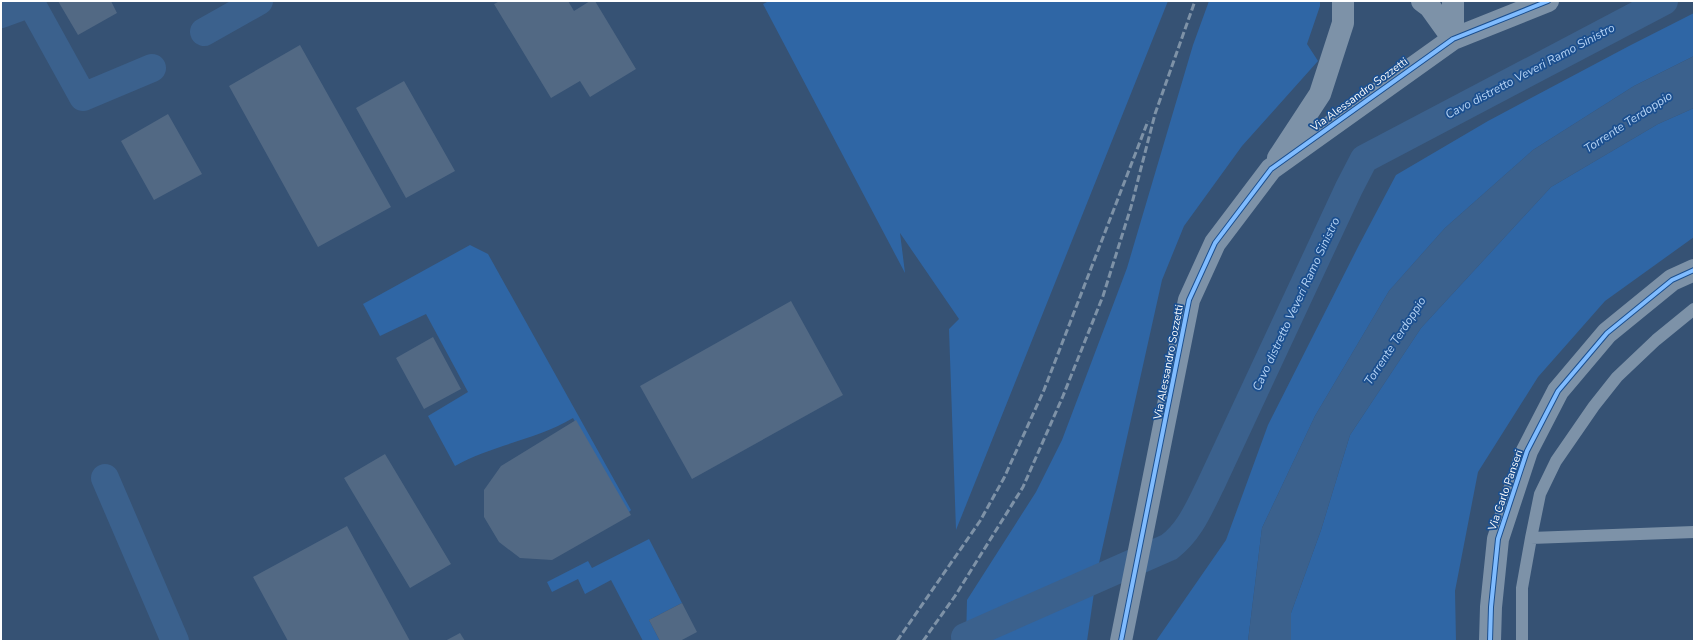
<svg xmlns="http://www.w3.org/2000/svg" width="1695" height="642" viewBox="0 0 1695 642" font-family="'Nunito Sans',sans-serif">
	<rect width="100%" height="100%" fill="#365274"/>
	<path fill="#2f66a5" d="M769,1H1168L956,530L949,329L959,319L900,233L905,273L763,4Z
		M1209,1H1320V6L1307,44L1318,61L1242,146L1184,226L1162,280L1097,572L1087,641H966L967,600L1036,492L1062,440L1127,268L1193,45Z
		M1694,13V56L1634,86L1533,150L1445,228L1389,291L1315,416L1262,528L1248,641H1156L1226,540L1268,425L1359,245L1396,175L1488,121L1629,46Z
		M1694,108V237L1605,301L1538,377L1478,472L1455,591L1456,641H1291V613L1321,530L1350,435L1421,328L1551,187L1658,124Z
		M470,245L488,254L631,510L627,514L573,418C536,440 492,445 455,466L428,416L468,392L426,314L380,336L363,304Z
		M649,539L682,603L649,620L660,641H643L611,580L585,594L578,579L552,592L547,582L588,561L592,568Z"/>
	<path fill="#3b618d" d="M1694,56V108L1658,124L1551,187L1421,328L1350,435L1321,530L1291,613V641H1248L1262,528L1315,416L1389,291L1445,228L1533,150L1634,86Z"/>
	<g fill="none" stroke-linecap="round" stroke-linejoin="round">
		<path stroke="#3b618d" stroke-width="28" d="M1,14L31,3L83,97L152,68
			M204,32L259,1
			M105,478L175,641
			M965,637L1169,547C1190,531 1199,508 1211,484L1349,188L1364,159L1664,1"/>
	</g>
	<path fill="#526984" d="M58,1H111L117,13L78,35Z
		M500,1H568L574,11L590,1H595L636,69L590,97L580,81L551,98L494,4Z
		M300,45L391,207L318,247L229,86Z
		M404,81L455,171L406,198L356,108Z
		M168,114L202,174L154,200L121,141Z
		M791,301L843,395L692,479L640,386Z
		M433,337L461,389L424,409L396,358Z
		M576,420L631,515L552,560L520,558L499,542L484,517V490L501,466Z
		M385,454L451,564L410,588L344,478Z
		M347,526L410,641H288L253,577Z
		M682,603L697,632L680,641H660L649,620Z
		M460,633L465,641H445Z"/>
	<g fill="none" stroke-linecap="round" stroke-linejoin="round">
		<path stroke="#7d92a8" stroke-width="12" d="M1531,538L1694,532
			M1522,641V588L1531,538L1540,494L1556,461L1594,406L1617,377L1656,340L1694,309"/>
		<path stroke="#7d92a8" stroke-width="22" d="M1422,1L1430,7L1453,39
			M1453,1V39
			M1278,158L1320,94L1343,23V1
			M1121,641L1189,300L1215,243L1271,169L1453,39L1548,1
			M1490,641L1491,607L1498,539L1527,451L1558,391L1607,333L1672,280L1694,270"/>
		<path stroke="#7e92a7" stroke-width="3" stroke-dasharray="7 3" stroke-linecap="butt" d="M897,641L980,521L1004,478L1044,390L1148,121
			M923,641L955,596L1023,487L1063,396L1103,296L1131,207L1155,114L1195,1"/>
		<g stroke="#1b4f8f" stroke-width="6">
			<path id="cycleway" d="M1121,641L1189,300L1215,243L1271,169L1453,39L1548,1
				M1490,641L1491,607L1498,539L1527,451L1558,391L1607,333L1672,280L1694,270"/>
		</g>
		<use href="#cycleway" stroke="#80bcff" stroke-width="4"/>
	</g>
	<g text-anchor="middle" stroke-width="3.5" stroke-linejoin="round" paint-order="stroke">
		<g font-size="11" fill="#fff" stroke="#1b4f8f">
			<text transform="translate(1359 94) rotate(-36)" y="4">Via Alessandro Sozzetti</text>
			<text transform="translate(1168 362) rotate(-79)" y="4">Via Alessandro Sozzetti</text>
			<text transform="translate(1505 490) rotate(-71)" y="4">Via Carlo Panseri</text>
		</g>
		<g font-size="12" font-style="italic" fill="#b5d3f5" stroke="#1b4f8f">
			<text transform="translate(1530 71) rotate(-28)" y="4">Cavo distretto Veveri Ramo Sinistro</text>
			<text transform="translate(1628 122) rotate(-33)" y="4">Torrente Terdoppio</text>
			<text transform="translate(1296 304) rotate(-65)" y="4">Cavo distretto Veveri Ramo Sinistro</text>
			<text transform="translate(1395 341) rotate(-57)" y="4">Torrente Terdoppio</text>
		</g>
	</g>
	<rect width="1695" height="642" fill="none" stroke="#ffffff" stroke-width="4"/>
</svg>
